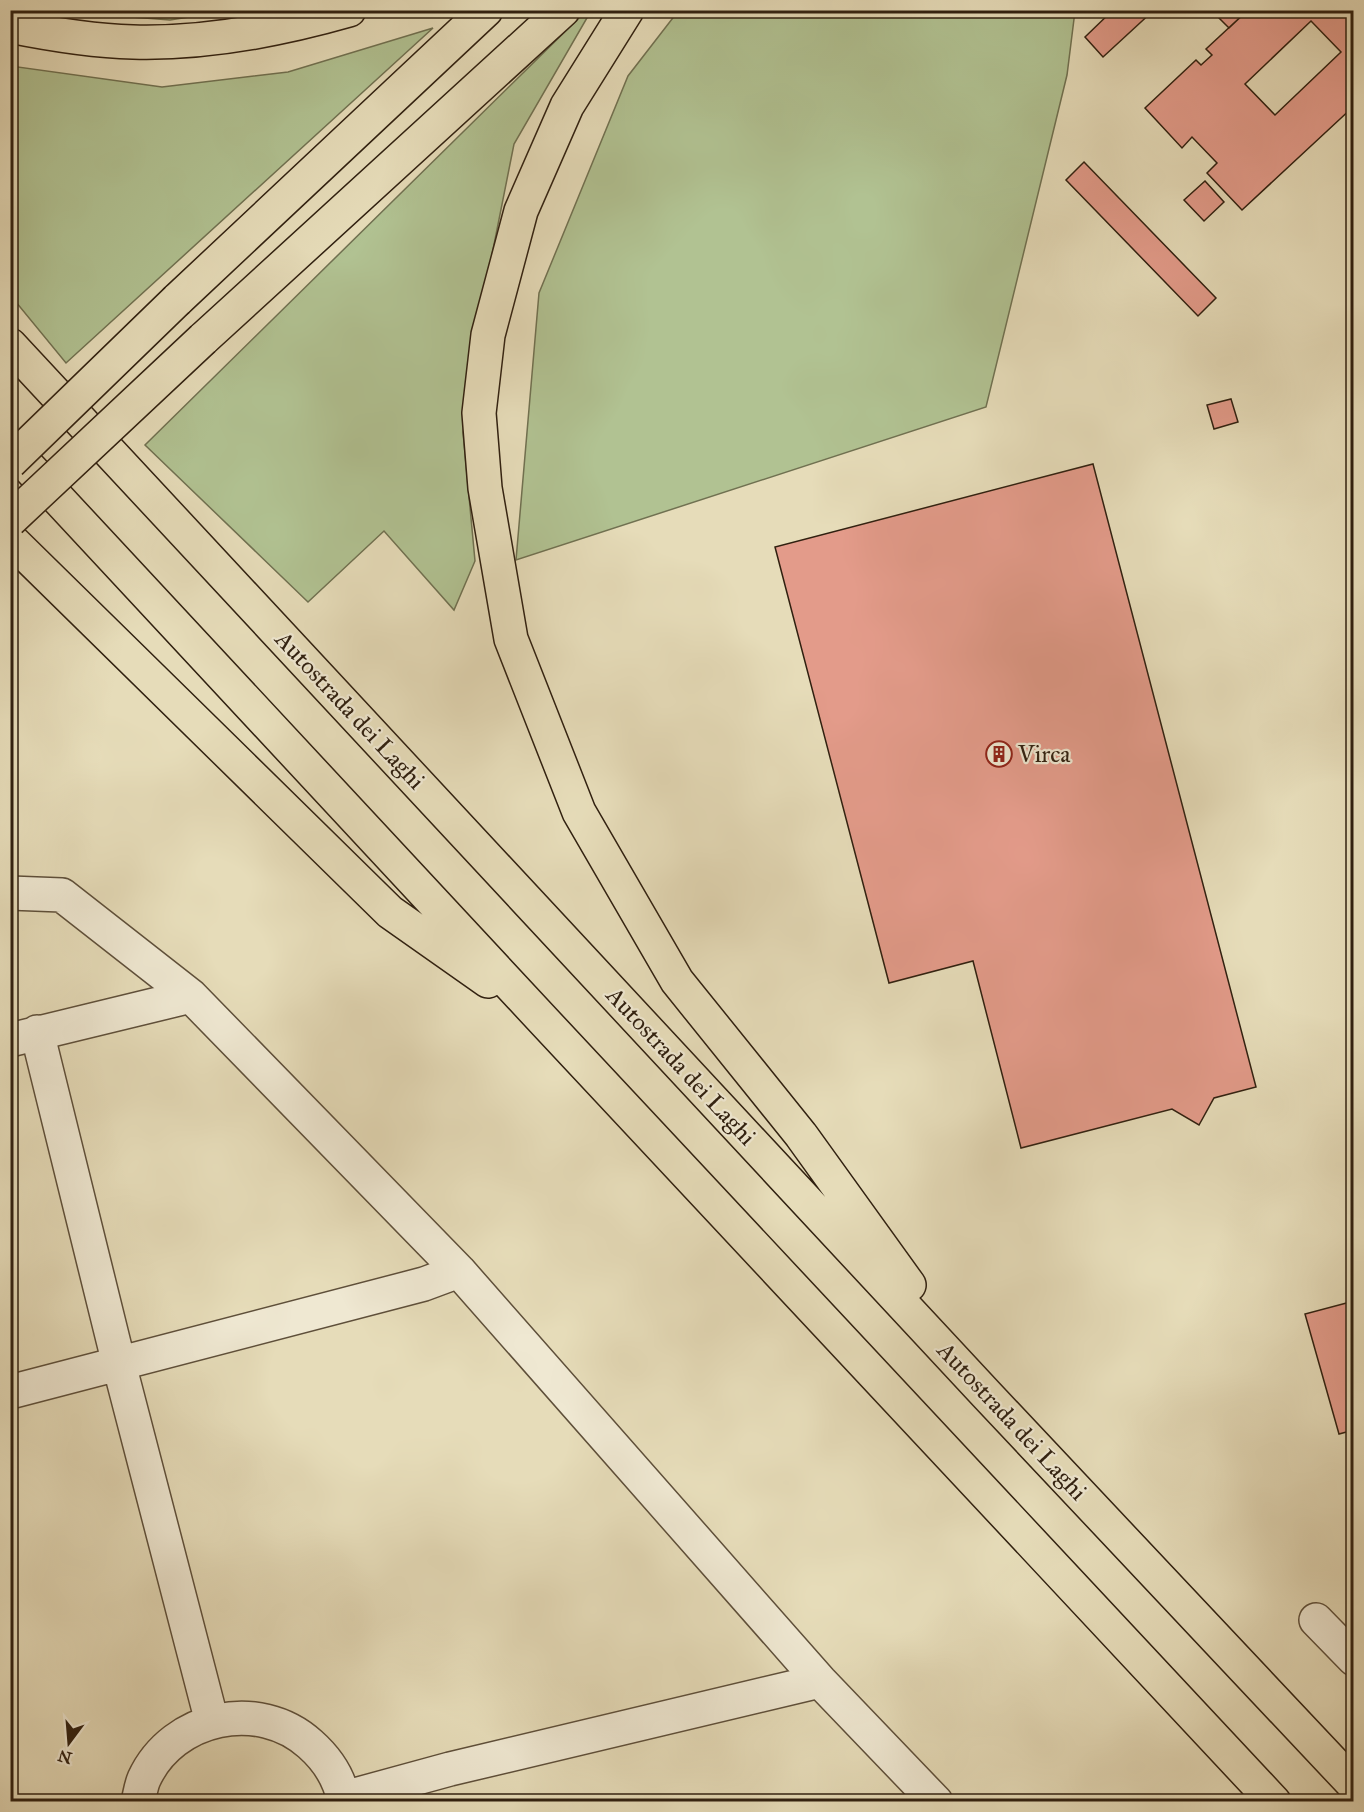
<svg xmlns="http://www.w3.org/2000/svg" width="1364" height="1812" viewBox="0 0 1364 1812" font-family="'IM FELL Great Primer',serif">
	<rect width="100%" height="100%" fill="#e6dcb9"/>
	<filter id="stains"><feTurbulence type="fractalNoise" baseFrequency=".00333" numOctaves="4"/><feColorMatrix values="0 0 0 0 .2 0 0 0 0 .09 0 0 0 0 .02 0 0 0 .5 -.17"/></filter>
	<radialGradient id="worn" r=".72"><stop offset=".6" stop-color="#630" stop-opacity="0"/><stop offset="1" stop-color="#630" stop-opacity=".3"/></radialGradient>
	<path fill="#b1c292" stroke="#707151" stroke-width="1.5" d="M679,10L1075,11L1067,75L986,407L516,560L539,293L628,76Z
		M55,11H227L170,20Z
		M586,11H591L514,144L477,330L463,432L475,561L454,610L384,531L308,602L145,445Z
		M433,28L66,363L11,296V66L162,87L288,72Z"/>
	<path fill="#e39b8a" stroke="#302010" stroke-width="1.5" fill-rule="evenodd" d="M1113,10H1154L1103,57L1085,37Z
		M1227,10H1248L1229,28L1219,18Z
		M1248,10H1354V106L1242,210L1207,173L1217,163L1192,137L1182,148L1145,108L1196,60L1201,65L1212,55L1206,49ZM1311,21L1341,52L1275,115L1245,84Z
		M1084,162L1216,298L1198,316L1066,180Z
		M1205,181L1224,202L1204,221L1184,200Z
		M1231,399L1238,422L1214,429L1207,405Z
		M1093,464L1256,1087L1214,1098L1199,1125L1172,1109L1021,1148L973,961L889,983L775,547Z
		M1354,1301V1430L1339,1434L1305,1314Z"/>
	<g fill="none" stroke-linecap="round" stroke-linejoin="round">
		<g stroke="#5e4f3a" stroke-width="36">
			<path id="minor" d="M10,893L62,895L191,996L459,1271L820,1681L936,1802
				M37,1032L119,1364L212,1722
				M10,1040L191,996
				M10,1392L424,1284L459,1271
				M1316,1620L1354,1659
				M344,1798L450,1769L820,1681
				M138,1802C140,1794 141,1786 144,1779C173,1716 259,1698 310,1744C327,1759 340,1778 344,1802"/>
		</g>
		<g stroke="#302010" stroke-width="36">
			<path id="highway" d="M627,10L567,106L521,211L488,335L479,413L485,488L511,639L579,812L677,981L801,1135L909,1285
				M10,26C50,34 92,41 133,42C205,44 279,30 349,10
				M177,300L486,10
				M203,339L563,10
				M10,345L986,1394L1354,1785
				M10,447L543,1020L1274,1802
				M10,539L390,912L488,981"/>
		</g>
		<use href="#minor" stroke="#efe8d2" stroke-width="33"/>
		<use href="#highway" stroke="#e6dcb9" stroke-width="33"/>
		<g stroke="#302010" stroke-width="36" stroke-linecap="butt">
			<path id="highway-bridge" d="M10,462L177,300
				M10,520L203,339"/>
		</g>
		<use href="#highway-bridge" stroke="#e6dcb9" stroke-width="33"/>
	</g>
	<defs>
		<g id="building-ring" transform="scale(1.35)"><circle r="9.5" fill="#efe8d2" stroke="#8f2418" stroke-width="1.5"/><path d="M-4-6H4V6H1V3H-1V6H-4ZM-2.5-4.3h1.7v1.8h-1.7ZM.8-4.3h1.7v1.8H.8ZM-2.5-1h1.7V.8h-1.7ZM.8-1h1.7V.8H.8Z" fill="#8f2418"/></g>
	</defs>
	<g fill-rule="evenodd">
		<use href="#building-ring" x="999" y="754"/>
	</g>
	<g text-anchor="middle" stroke-width="4.5" stroke-linejoin="round" paint-order="stroke">
		<g font-size="24" fill="#302010" stroke="#efe8d2">
			<text transform="translate(350 710) rotate(47)" y="8">Autostrada dei Laghi</text>
			<text transform="translate(681 1066) rotate(47)" y="8">Autostrada dei Laghi</text>
			<text transform="translate(1012 1421) rotate(47)" y="8">Autostrada dei Laghi</text>
		</g>
		<g font-size="24" fill="#302010" stroke="#efe8d2" text-anchor="start">
			<text x="1018" y="762">Virca</text>
		</g>
	</g>
	<rect width="1364" height="1812" fill="none" stroke="#e6dcb9" stroke-width="36"/>
	<rect x="12" y="12" width="1340" height="1788" fill="none" stroke="#302010" stroke-width="3"/>
	<rect x="18" y="18" width="1328" height="1776" fill="none" stroke="#302010" stroke-width="1.5"/>
	<g transform="translate(69 1743) rotate(196)" stroke="#efe8d2" stroke-width="4.5" paint-order="stroke">
	<path d="M0-4.5L10 22L0 15L-10 22Z" fill="#302010"/>
	<text y="-9" font-size="16" font-weight="bold" text-anchor="middle" fill="#302010">N</text>
	</g>
	<rect width="100%" height="100%" filter="url(#stains)"/>
	<rect width="100%" height="100%" fill="url(#worn)"/>
</svg>
